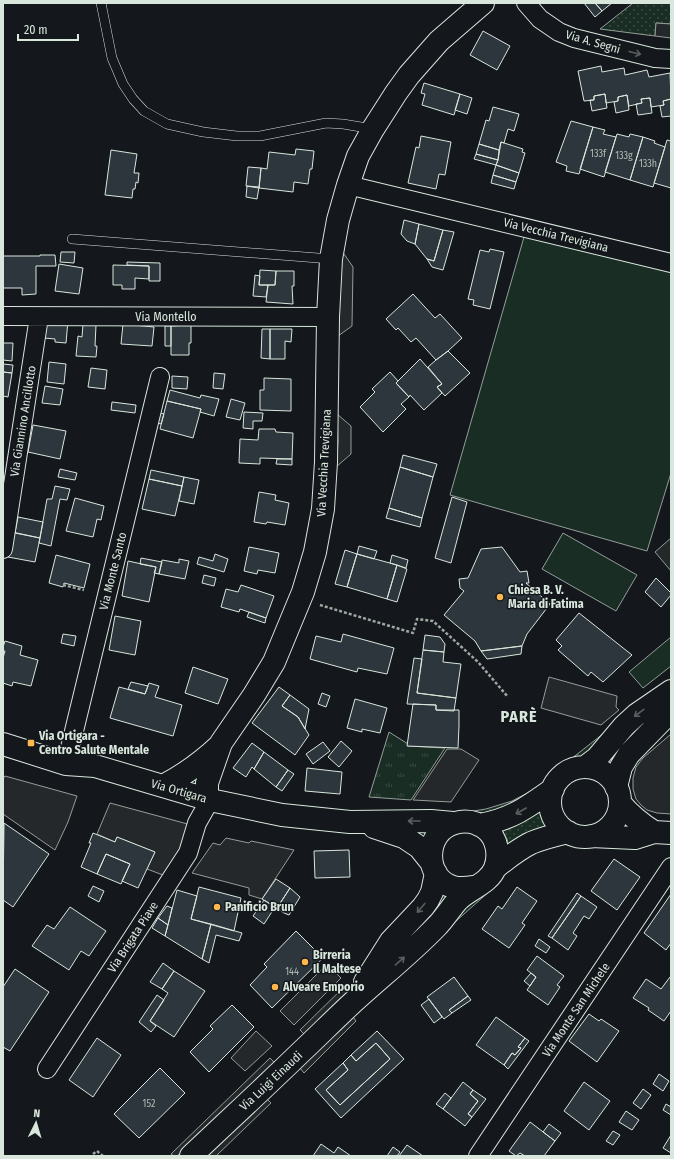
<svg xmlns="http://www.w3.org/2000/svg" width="674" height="1159" viewBox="0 0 674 1159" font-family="'Fira Sans Condensed',sans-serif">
	<defs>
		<pattern id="grass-dots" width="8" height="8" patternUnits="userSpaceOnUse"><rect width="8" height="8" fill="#1a2d24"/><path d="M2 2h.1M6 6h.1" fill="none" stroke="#3b4b43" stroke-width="1.8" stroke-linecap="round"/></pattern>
		<pattern id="park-tufts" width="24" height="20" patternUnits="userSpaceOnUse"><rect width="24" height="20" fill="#1a2d24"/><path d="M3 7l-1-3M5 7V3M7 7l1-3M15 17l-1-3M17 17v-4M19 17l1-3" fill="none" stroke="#3b4b43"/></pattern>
	</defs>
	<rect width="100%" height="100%" fill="#14181c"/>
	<path fill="url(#grass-dots)" stroke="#939e99" d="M633,3H671V24L656,23L655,36L600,29Z
		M604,733V735L583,758L566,763Z
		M535,789L516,803L486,813L467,812L486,809L512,801Z
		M542,808L547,827L509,847L507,839L502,831L503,829Z
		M491,890L446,930L460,909Z
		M442,894L449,897L416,936L412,931Z"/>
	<path fill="url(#park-tufts)" stroke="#939e99" d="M389,732L408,744V746L445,748L411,800L369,797Z"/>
	<path fill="#1a2d24" stroke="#939e99" d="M524,237L671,268V473L647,551L450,495Z
		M563,533L637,575L616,611L542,569Z
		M671,637V666L643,688L629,672Z"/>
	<path fill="#24282b" stroke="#939e99" d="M656,23L671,24V38L655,36Z
		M342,251L353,267L352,326L338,336Z
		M337,414L351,426V454L336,467L338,442Z
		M671,538V571L655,552Z
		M549,677L617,696L616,707L619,710L601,725L541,708Z
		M671,734V814L657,813L647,810L641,805L636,799L633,789V778L636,767L643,758Z
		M447,749H461L479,760L451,802L413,800Z
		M5,776L77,796L68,822L55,850L3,814V779Z
		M110,803L195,826L163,875L147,869L155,852L117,837L115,842L97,834Z
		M226,838L249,843L251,841L294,850L262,899L249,895V888L192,873L213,843L220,845Z
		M327,964L341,978L294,1025L280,1011Z
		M348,983L352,987L304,1034L300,1030Z
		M353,1017L356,1021L304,1073L300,1068Z
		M256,1031L272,1046L245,1071L231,1058Z
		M270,1058L274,1062L177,1156H174L171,1154Z
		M267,1099L271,1103L216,1156H208Z"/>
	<path fill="#2c363c" stroke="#d8e6dc" d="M584,3H595L602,11L595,17Z
		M595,3H612L602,11Z
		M483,31L510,46L497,70L470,55Z
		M601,66L602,72L624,68L625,75L647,70L649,77L670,73L671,99L663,101L664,105L651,107L650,98L641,99L642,103L629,106L627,95L618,97V101L606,103L605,94L594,96V100L584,101L578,71Z
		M424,83L460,94L454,115L422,105L425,94L421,93Z
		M460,94L472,98L467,114L455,110Z
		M605,94L607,108L592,111L590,100H594V96Z
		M627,95L629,110L616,113L614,102L618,101V97Z
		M650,98L652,113L638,115L636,104L642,103L641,99Z
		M671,99V116L662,117L660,106L664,105L663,101Z
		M493,107L519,114L514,131L508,129L504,143L501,142L499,150L479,144L486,120L489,121Z
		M571,121L593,127L579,174L566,171L567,166L556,162Z
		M593,127L605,130L603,134L616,137L604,177L580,169Z
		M617,134L629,137L630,134L643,137L630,180L605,172Z
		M421,136L451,142L445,175L439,174L436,189L408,183L416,147L419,148Z
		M643,137L655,141L654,143L665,147L653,187L630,180Z
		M667,140L671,141V188L654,183Z
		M501,142L523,149L522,152L525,153L519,173L496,165L498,160Z
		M479,144L499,150L498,160L476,154Z
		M296,149L314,151L312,169H310L308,184L294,182L293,192L259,188L261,168L267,169L269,152L295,155Z
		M111,150L137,154L134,173H139L138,183L136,182L135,189H133L132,198L105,195Z
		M476,154L498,160L496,165L474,159Z
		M496,165L519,173L516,182L493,175Z
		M248,167L261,168L259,188L246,186Z
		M493,175L516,182L514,189L491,183Z
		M247,186L259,187L257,199L246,197Z
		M404,220L419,224L415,244L407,241L401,234Z
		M419,224L443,230L434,261L427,259L415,244Z
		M443,230L454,232L443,270L432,267L427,259L434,261Z
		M490,249L504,252L490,309L473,305L474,300L468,299L480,250L489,252Z
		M61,252H75L74,263L60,262Z
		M40,255H55L56,266H36V294L22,295V288H3V256H40Z
		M127,262L160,263V281H149V266L127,265Z
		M59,264L83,268L79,294L55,291Z
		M113,265L149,266V279L135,278V289H122V285H113Z
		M260,270L276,271L275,285H259Z
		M276,271H294V286H292L293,304L266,302L268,285H275Z
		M255,275L260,276L259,285H268L266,297L253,296Z
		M413,294L435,318L440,314L462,338L448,351L436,360L416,338L411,342L398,328L396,330L386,319Z
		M45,319L68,320L66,343L55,342V339L44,338Z
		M83,324L96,325L95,346H97L96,357L76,356L78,336L82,337Z
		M123,324L154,327L152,346L121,344Z
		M191,325V343H189V355H171V326Z
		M165,326H171V346H165Z
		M262,329H270V359L261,358Z
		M270,329H292L291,342L285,341V359H270Z
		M3,343H13L12,361L3,360Z
		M448,351L470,373L445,396L437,387L442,384L428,367L436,360Z
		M420,359L442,384L437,387L442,393L424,410L410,395L409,397L396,383Z
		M49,362L66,364L64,384L47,382Z
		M3,364L13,365L12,373L3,372Z
		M91,368L107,370L105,389L88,387Z
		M3,372L12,373L8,397L3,396Z
		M390,372L398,381L396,383L409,397L401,404L406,409L383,432L360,407L375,392L372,389Z
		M214,373L225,374L223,389L213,388Z
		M172,376L188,377L187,389L172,388Z
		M264,378L291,379V411L260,410V390H264Z
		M45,386L63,389L60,405L42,403Z
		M170,390L200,398L201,395L219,399L214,416L200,412L201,409L167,401Z
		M231,399L245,403L240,420L226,417Z
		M167,401L201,409L193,438L160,429Z
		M112,402L136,405L135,413L111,410Z
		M157,412L164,414L161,424L154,422Z
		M244,412L263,413L262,421H253V429L243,428Z
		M33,425L66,431L60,459L28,452Z
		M259,429H275L276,432L293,433L292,459L260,458V464L239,463L240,439L258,440Z
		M403,455L437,464L433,477L400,467Z
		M277,459H292V465L276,464Z
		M400,467L433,477L422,518L389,508Z
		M60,469L77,473L75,480L58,477Z
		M151,470L184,477L182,486L149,479Z
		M184,477L199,480L194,504L179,501Z
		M149,479L182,486L175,516L142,509Z
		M55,486L70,489L67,500L60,499L51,546L39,543L47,499H52Z
		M259,492L276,495L275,500L289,503L285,525L267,522L266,524L254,522Z
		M452,497L467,502L451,563L435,558Z
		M75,498L104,506L101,520L97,519L93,537L66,531Z
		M389,508L422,518L420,527L386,518Z
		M18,517L43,522L40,538L15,533Z
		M12,532L40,538L35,562L8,557Z
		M359,546L377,551L374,559L357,554Z
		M249,547L279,553L275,573L258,570L257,574L244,571Z
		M502,547L520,572L527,571L529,583H526L550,604L527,634L522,646L481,651L475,641L444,615L464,591L460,588L459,579L468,578L481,549Z
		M345,550L357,554L347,587L335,584Z
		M215,554L228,559L224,572L197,564L199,557L213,561Z
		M357,554L397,565L387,599L347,587Z
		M56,555L90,564L84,588L64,583L63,587L49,583Z
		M392,555L408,560L406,568L390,563Z
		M141,558L162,562L159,574L154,573L156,567L140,564Z
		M179,559L189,561L185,579L159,574L162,560L179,563Z
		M128,561L156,567L149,602L122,596Z
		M397,565L407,569L397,602L387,599Z
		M204,575L216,578L214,586L202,583Z
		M656,578L671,593V595L661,607L645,592Z
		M241,585L274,596L266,618L240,609L239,612L221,607L226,589L238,592Z
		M249,612L266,618L265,623L247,617Z
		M579,613L632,655L603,682L591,672L588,676L558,650L562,646L556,640Z
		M115,616L141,621L135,655L109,650Z
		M63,634L76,636L74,646L61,643Z
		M343,634L394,648L387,674L358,668L357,672L310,659L316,636L341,642Z
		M425,635L440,637L445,644L444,652L423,650Z
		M5,641L22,646L20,655L38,660L31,686L13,682L12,686L3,683V658L5,651H3V647Z
		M522,646L521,654L487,659L481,651Z
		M423,650L444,652L443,662L461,664L456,698L417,693Z
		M414,658L422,659L417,693L456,698L454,711L436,710V705L407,704Z
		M193,667L228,679L218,704L185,693Z
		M131,682L148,686L145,694L128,689Z
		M149,683L159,686L155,697L182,705L173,736L110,718L119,687L145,694Z
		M279,687L290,695L282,706L298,717L309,735L295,755L252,723Z
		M322,693L330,696L326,707L318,704Z
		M290,695L309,709L305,729L298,717L282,706Z
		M355,699L387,708L380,733L362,729V732L347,728Z
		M413,704L436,705V710H459V726L458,748L407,746Z
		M341,741L352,751L339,767L328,757Z
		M323,742L330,751L313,764L306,754Z
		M252,743L264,752L254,769L252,767L246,777L233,768Z
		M264,752L288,770L276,787L254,769Z
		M307,768L342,772L340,794L305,791Z
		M288,770L294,774L282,791L276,787Z
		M4,823L49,854L13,907L3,900Z
		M93,833L115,842L117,837L155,852L138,888L122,881L130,864L106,854L97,874L81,867L91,843H89Z
		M349,850L350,877L315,878L314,851Z
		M106,854L130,864L121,884L97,874Z
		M614,859L640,877L617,910L591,891Z
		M276,879L290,888L277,908L262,899Z
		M93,886L104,891L99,902L88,896Z
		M199,887L241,898L234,931L191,919Z
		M517,887L537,901L522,923L525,925L509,948L482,929L498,906L502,909Z
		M290,888L300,897L289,915L284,913L277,908Z
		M177,890L197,896L191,919L211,924L202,959L165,936Z
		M577,893L581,896L573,908L552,938L548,936Z
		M671,894V943L666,950L644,933Z
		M581,896L597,907L589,919L584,916L573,933L577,936L568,950L552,938Z
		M264,900L275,907L264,924L253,916Z
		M167,906L172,908L168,925L158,918Z
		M70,907L106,931L89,956L81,951L69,970L32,946L47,925L54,929Z
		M158,918L168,925L165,936L152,928Z
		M211,924L242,933L239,941L216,935L209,963L202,959Z
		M296,931L323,958L272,1008L250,985L267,967L264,964Z
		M539,939L550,947L546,953L535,946Z
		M537,956L564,976L557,985L560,987L548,1005L527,990L536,977L527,970Z
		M163,963L174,971L162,989L150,982Z
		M15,969L49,992L10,1051L3,1047V987Z
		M174,971L205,991L174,1037L150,1021L168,993L162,989Z
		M531,973L536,977L530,986L524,981Z
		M454,977L468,996L449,1010L452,1013L444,1019L427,997Z
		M670,977L671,978V1011L664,1021L648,1010L649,1008L633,998L646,979L661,989Z
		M157,995L164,1000L150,1021L156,1026L151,1032L139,1022Z
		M468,996L471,1000L452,1013L449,1010Z
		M429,999L442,1017L434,1023L421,1005Z
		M232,1005L254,1027L209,1072L190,1052L213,1029L210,1026Z
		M589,1014L599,1021L601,1019L619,1031L597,1062L569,1041Z
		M496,1017L525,1038L518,1047L521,1048L515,1055L512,1053L504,1065L476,1045Z
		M377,1031L404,1059L341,1118L315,1089L343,1063L348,1070L326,1090L340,1105L390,1059L376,1043L356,1061L351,1055Z
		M97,1038L121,1055L93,1097L69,1080Z
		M525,1038L529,1041L508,1069L504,1065L512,1053L515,1055L521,1048L518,1047Z
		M376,1043L390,1059L340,1105L326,1090L348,1070L343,1063L351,1055L356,1061Z
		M160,1068L185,1093L139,1138L114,1114Z
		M659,1074L669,1081L663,1091L653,1084Z
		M463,1082L473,1090L470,1094L478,1101L468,1114L472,1117L465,1126L443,1109Z
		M584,1082L610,1101L589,1130L564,1111Z
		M643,1089L651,1095L641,1109L633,1103Z
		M473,1090L486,1099L472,1117L468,1114L478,1101L470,1094Z
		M445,1093L451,1098L443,1109L436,1104Z
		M666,1104L671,1107V1115L663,1110Z
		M626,1111L639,1120L632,1130L619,1122Z
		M530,1122L555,1141L544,1156H525L520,1153L516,1156L509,1151Z
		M549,1124L561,1133L555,1141L543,1132Z
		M613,1131L620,1135L613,1145L606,1141Z
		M671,1135V1153L663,1148Z
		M321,1144L334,1153L338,1147L351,1156H313Z
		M407,1145L423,1156H399Z
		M393,1147L400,1152L397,1156H387Z"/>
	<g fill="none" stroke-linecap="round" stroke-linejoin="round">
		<g stroke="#d8e6dc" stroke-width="10">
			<path id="service" d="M101,3L112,58L123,84L133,99L144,111L167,124L203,132L237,136H260L326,123L343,124L373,129
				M72,239L331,259"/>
		</g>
		<g stroke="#d8e6dc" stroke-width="20">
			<path id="minor" d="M526,3L540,19L559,32L574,38L655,58L671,59
				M348,185L671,263
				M3,316L328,317
				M3,549L39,317
				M66,764L160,377
				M47,1069L188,853L197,823L210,800
				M478,1156L671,867"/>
		</g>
		<g stroke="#d8e6dc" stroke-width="24">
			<path id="tertiary" d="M3,744L66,764L95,766L210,800L282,815L350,822L431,821L453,823
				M585,767L597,758L624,726L636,715L671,691
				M550 802a35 35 0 1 1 70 0a35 35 0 1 1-70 0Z
				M163,786C184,775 202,762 219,746
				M616,787L621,767L629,754L671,711
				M210,800L207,792V783L221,743L254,695L274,662L303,592L315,552L323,509L326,462L328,317L331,259L338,220L348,185L358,156L373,129L396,93L409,75L439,41L483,3
				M620,803C630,815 641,824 654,832
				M479,825C510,820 528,807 553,789
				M374,827L404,837L419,847L431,862
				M591,836L635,838L654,832L671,833
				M495,868C506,859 519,849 531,843C543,838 555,835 568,832
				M365,982L391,941L423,907L428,900L432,892L436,873
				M191,1156C228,1121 265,1087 301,1052C317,1037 333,1021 349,1006C378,979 409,955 436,927C444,919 450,909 457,901C468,889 489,884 495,868C500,855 497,838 486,829C477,822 466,820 455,823C424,831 423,878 453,887C460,889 467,888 474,887"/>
		</g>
		<path stroke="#9da8a2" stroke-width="2.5" stroke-dasharray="3 2" stroke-linecap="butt" d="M63,585L84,590
			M320,605L413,633L417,619L433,621L478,662L508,697
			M93,1154L97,1151L103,1156"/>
		<use href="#service" stroke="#14181c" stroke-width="9"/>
		<use href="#minor" stroke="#14181c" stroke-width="18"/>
		<use href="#tertiary" stroke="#14181c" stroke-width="22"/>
	</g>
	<defs><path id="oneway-shaft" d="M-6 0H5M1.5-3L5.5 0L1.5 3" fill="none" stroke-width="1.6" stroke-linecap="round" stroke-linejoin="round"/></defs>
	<g stroke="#59605f">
		<use href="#oneway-shaft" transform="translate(635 53) rotate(14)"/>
		<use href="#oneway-shaft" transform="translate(639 713) rotate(143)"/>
		<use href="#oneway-shaft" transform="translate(521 811) rotate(150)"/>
		<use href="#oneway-shaft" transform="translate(414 821) rotate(180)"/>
		<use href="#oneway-shaft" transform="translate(421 908) rotate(130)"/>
		<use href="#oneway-shaft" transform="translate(400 961) rotate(-41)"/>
	</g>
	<g fill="#ffb74d" stroke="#14181c" stroke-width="1.5">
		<circle cx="500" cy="597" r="4"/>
		<rect x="27" y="739" width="8" height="8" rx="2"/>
		<circle cx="217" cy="907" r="4"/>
		<circle cx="305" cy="962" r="4"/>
		<circle cx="275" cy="987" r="4"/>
	</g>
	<g text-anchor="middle" stroke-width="3" stroke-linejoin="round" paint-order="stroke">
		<g font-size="10" fill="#adbab4">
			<text x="598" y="157">133f</text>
			<text x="624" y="159">133g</text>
			<text x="648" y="167">133h</text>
			<text x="292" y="975">144</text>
			<text x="149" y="1107">152</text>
		</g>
		<g font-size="12" fill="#d8e6dc" stroke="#14181c">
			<text transform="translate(593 42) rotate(16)" y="4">Via A. Segni</text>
			<text transform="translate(556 235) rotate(14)" y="4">Via Vecchia Trevigiana</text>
			<text x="166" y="321">Via Montello</text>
			<text transform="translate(23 421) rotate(-81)" y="4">Via Giannino Ancillotto</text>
			<text transform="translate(324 463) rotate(-87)" y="4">Via Vecchia Trevigiana</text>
			<text transform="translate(113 571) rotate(-76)" y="4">Via Monte Santo</text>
			<text transform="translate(179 791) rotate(16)" y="4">Via Ortigara</text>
			<text transform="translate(133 937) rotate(-57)" y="4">Via Brigata Piave</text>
			<text transform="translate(576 1010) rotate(-56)" y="4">Via Monte San Michele</text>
			<text transform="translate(271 1081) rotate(-43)" y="4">Via Luigi Einaudi</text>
		</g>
		<g font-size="12" font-weight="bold" fill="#d8e6dc" stroke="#14181c" text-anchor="start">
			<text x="508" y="594">Chiesa B. V.<tspan x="508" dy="14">Maria di Fatima</tspan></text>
			<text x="39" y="740">Via Ortigara -<tspan x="39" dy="14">Centro Salute Mentale</tspan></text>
			<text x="225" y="911">Panificio Brun</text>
			<text x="313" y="959">Birreria<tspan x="313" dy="14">Il Maltese</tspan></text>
			<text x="283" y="991">Alveare Emporio</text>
		</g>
		<g font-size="16" font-weight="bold" letter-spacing="1" fill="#d8e6dc" stroke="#14181c">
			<text x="519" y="722">PARÈ</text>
		</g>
	</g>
	<rect width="674" height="1159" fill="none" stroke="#d8e6dc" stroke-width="8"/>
	<g transform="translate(36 1123) rotate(5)" stroke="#14181c" stroke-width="3" paint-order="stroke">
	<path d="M0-3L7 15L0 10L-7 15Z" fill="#d8e6dc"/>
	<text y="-6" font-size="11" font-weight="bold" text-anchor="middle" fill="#d8e6dc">N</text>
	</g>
	<path d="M18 34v6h60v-6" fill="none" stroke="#d8e6dc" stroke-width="2"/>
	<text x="24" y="34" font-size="12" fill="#d8e6dc" stroke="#14181c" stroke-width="3" paint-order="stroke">20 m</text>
</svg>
